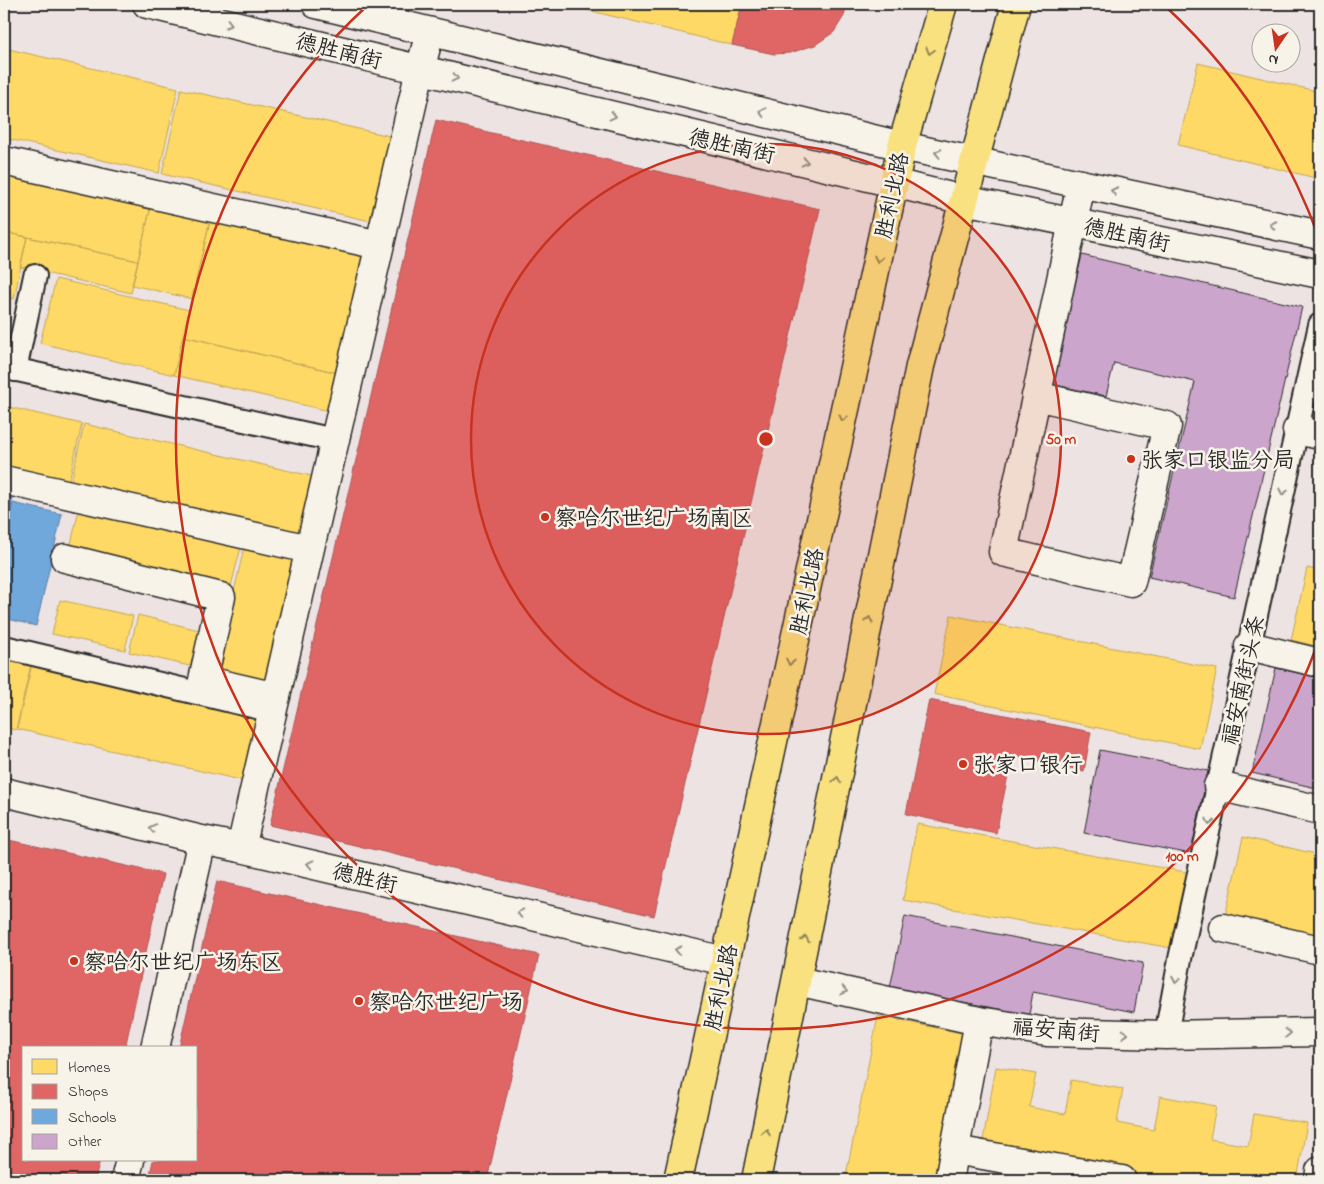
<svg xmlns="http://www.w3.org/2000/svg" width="1324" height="1184" viewBox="0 0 1324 1184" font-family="'Indie Flower','LXGW WenKai TC',sans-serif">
	<rect width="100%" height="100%" fill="#eee3e3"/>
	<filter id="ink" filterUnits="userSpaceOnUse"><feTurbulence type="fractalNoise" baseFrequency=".02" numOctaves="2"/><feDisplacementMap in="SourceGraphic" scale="10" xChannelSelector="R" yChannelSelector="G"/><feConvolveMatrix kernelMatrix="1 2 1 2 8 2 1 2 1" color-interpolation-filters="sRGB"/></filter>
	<g filter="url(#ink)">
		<path fill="#ffd966" stroke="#bfa554" d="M562,4H742L732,45Z
			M4,48L178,88L159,173L4,138Z
			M1198,63L1320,92V179L1178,145Z
			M181,89L394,137L375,222L162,174Z
			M4,168L152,202L138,261L4,232Z
			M152,202L211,216L192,299L132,285Z
			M211,216L366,252L338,373L183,336Z
			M4,232L27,237L14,299L4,296Z
			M27,237L138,261L131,293L20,267Z
			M56,279L189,310L174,375L40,343Z
			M183,336L338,373L329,411L174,375Z
			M4,406L82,424L67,489L4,475Z
			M84,424L316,477L301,542L69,490Z
			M79,509L241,547L231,586L70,548Z
			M246,539L299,551L267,687L215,675Z
			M1307,568L1320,571V647L1291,640Z
			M60,600L133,616L125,650L52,634Z
			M138,615L207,632L198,668L129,652Z
			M951,615L1217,669L1200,749L934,694Z
			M4,658L31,664L16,730L4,727Z
			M32,664L264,717L249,782L17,729Z
			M917,824L1191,873L1177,949L903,900Z
			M1243,837L1320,855V939L1225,917Z
			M878,1016L966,1034L937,1180H845Z
			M996,1067L1036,1074L1029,1107L1065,1114L1071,1080L1123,1089L1117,1123L1154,1130L1160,1096L1216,1106L1210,1139L1248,1146L1254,1114L1307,1123L1297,1180H1168L982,1146Z"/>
		<path fill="#e06666" stroke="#aa5454" d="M742,4H847L844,16L834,32L815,45L790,53L774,54L732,45Z
			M436,120L820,209L654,916L270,825Z
			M929,700L1091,732L1084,771L1012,756L996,833L906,814Z
			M4,839L163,874L125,1048H24V1160H100L95,1180H4Z
			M217,881L539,955L487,1180H149L153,1160H196V1048H179Z"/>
		<path fill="#6fa8dc" stroke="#5b82a7" d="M4,493L13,496L9,521L4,520Z
			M13,503L62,514L36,626L4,618V542Z"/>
		<path fill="#cca5cd" stroke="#2b2b2b" d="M1082,255L1302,307L1234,597L1149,577L1195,382L1114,363L1106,396L1051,384Z
			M1276,668L1320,678V772L1316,788L1252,773Z
			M1100,750L1208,771L1191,854L1084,833Z
			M905,916L1143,963L1134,1012L1033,992L1029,1015L890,988Z"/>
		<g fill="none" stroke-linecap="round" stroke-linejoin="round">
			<g stroke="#2b2b2b" stroke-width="26">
				<path id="lane" d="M4,367L334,440
					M15,370L35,276
					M4,647L273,711
					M1166,1035L1180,959L1320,325"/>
			</g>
			<g stroke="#2b2b2b" stroke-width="31">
				<path id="street" d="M4,161L379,245
					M1036,396L1167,426L1131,582L1003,552C1029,429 1056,307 1081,184
					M1297,430L1320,435
					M4,480L309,549
					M65,558L221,597L203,680L276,697
					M1249,646L1320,663
					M1218,786L1320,810
					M241,848L420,70L430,32
					M1223,928L1320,950
					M797,981L979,1021L1047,1032L1166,1035L1320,1032
					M955,1150L1122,1180
					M949,1180L979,1021
					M1319,1180L1320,1171"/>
			</g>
			<g stroke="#2b2b2b" stroke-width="31">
				<path id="secondary" d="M147,4L964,200L1320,274
					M316,4L902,146L1320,235
					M4,792L202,840L241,848L725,961
					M155,1048L202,840
					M125,1180L130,1160"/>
			</g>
			<g stroke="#2b2b2b" stroke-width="31">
				<path id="highway" d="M678,1180L902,146L943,4
					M756,1180L920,366L1016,4"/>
			</g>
			<use href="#lane" stroke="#f7f3e8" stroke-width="22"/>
			<use href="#street" stroke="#f7f3e8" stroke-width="28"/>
			<use href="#secondary" stroke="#f7f3e8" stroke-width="28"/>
			<use href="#highway" stroke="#fae180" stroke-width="28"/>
		</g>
		<defs><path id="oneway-chevron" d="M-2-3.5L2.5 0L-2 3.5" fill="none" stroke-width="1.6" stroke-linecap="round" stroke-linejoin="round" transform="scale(1.25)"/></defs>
		<g stroke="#918f8a">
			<use href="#oneway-chevron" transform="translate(229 24) rotate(14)"/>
			<use href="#oneway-chevron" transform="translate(455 78) rotate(13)"/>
			<use href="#oneway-chevron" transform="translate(762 112) rotate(-166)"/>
			<use href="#oneway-chevron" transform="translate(613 116) rotate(13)"/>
			<use href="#oneway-chevron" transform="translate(938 153) rotate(-168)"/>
			<use href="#oneway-chevron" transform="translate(805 162) rotate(13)"/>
			<use href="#oneway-chevron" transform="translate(1114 191) rotate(-168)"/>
			<use href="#oneway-chevron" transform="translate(1273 225) rotate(-168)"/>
			<use href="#oneway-chevron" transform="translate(1283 492) rotate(102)"/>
			<use href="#oneway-chevron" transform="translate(1210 822) rotate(103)"/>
			<use href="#oneway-chevron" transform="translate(152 828) rotate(-167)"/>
			<use href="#oneway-chevron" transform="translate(310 864) rotate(-167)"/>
			<use href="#oneway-chevron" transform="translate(520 913) rotate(-167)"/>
			<use href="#oneway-chevron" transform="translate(678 950) rotate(-167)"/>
			<use href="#oneway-chevron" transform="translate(1176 980) rotate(101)"/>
			<use href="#oneway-chevron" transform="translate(844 991) rotate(13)"/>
			<use href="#oneway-chevron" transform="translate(1288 1033) rotate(-1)"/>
			<use href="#oneway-chevron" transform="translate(1125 1034) rotate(2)"/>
		</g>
		<g stroke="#928656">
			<use href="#oneway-chevron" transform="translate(930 51) rotate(106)"/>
			<use href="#oneway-chevron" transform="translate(878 259) rotate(102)"/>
			<use href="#oneway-chevron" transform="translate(843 418) rotate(102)"/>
			<use href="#oneway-chevron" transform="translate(869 620) rotate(-79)"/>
			<use href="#oneway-chevron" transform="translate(790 662) rotate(102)"/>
			<use href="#oneway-chevron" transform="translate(837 780) rotate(-79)"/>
			<use href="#oneway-chevron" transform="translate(805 939) rotate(-79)"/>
			<use href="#oneway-chevron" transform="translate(766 1132) rotate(-78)"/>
		</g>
	</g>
	<circle cx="766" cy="439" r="295" fill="#c8321e" fill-opacity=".12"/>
	<g fill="none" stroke="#c8321e" stroke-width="2.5">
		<circle cx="766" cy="439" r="295"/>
		<path d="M1319 640A589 589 0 1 1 368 5M1164 5A589 589 0 0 1 1319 238"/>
	</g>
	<g fill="#c8321e" stroke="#f7f3e8" stroke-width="2">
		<circle cx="1131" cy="459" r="5"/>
		<circle cx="545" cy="517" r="5"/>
		<circle cx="963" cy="764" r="5"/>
		<circle cx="74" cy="961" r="5"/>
		<circle cx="359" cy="1001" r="5"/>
	</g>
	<g text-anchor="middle" stroke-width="5" stroke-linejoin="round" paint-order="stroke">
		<g font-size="22" fill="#2b2b2b" stroke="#f7f3e8">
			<text transform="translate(339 50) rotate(14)" y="8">德胜南街</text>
			<text transform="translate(732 145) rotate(13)" y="8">德胜南街</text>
			<text transform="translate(891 195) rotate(-78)" y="8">胜利北路</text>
			<text transform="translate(1127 234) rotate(12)" y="8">德胜南街</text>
			<text transform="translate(806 591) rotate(-78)" y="8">胜利北路</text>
			<text transform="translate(1242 680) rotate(-78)" y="8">福安南街头条</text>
			<text transform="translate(365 877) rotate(13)" y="8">德胜街</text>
			<text transform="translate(720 987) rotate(-78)" y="8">胜利北路</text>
			<text transform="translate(1056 1029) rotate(5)" y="8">福安南街</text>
		</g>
		<g font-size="22" fill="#2b2b2b" stroke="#f7f3e8" text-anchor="start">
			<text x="1141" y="467">张家口银监分局</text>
			<text x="555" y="525">察哈尔世纪广场南区</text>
			<text x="973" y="772">张家口银行</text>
			<text x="84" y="969">察哈尔世纪广场东区</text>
			<text x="369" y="1009">察哈尔世纪广场</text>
		</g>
	</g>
	<circle cx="766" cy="439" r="8" fill="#c8321e" stroke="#f7f3e8" stroke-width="2.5"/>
	<g font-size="15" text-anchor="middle" font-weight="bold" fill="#c8321e" stroke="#f7f3e8" stroke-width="5" stroke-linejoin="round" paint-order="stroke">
		<text x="1061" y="444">50 m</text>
		<text x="1182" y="861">100 m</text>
	</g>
	<rect width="1324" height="1184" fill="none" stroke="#f7f3e8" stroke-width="20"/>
	<rect x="10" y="10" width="1304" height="1164" fill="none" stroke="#2b2b2b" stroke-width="2" filter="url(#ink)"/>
	<rect x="22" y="1046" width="175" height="115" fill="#f7f3e8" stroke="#a5a39c"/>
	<rect x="32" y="1059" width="25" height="15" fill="#ffd966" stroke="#a5a39c"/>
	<text x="68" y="1072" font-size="15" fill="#2b2b2b">Homes</text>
	<rect x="32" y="1084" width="25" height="15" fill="#e06666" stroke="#a5a39c"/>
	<text x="68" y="1096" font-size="15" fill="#2b2b2b">Shops</text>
	<rect x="32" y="1109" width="25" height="15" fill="#6fa8dc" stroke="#a5a39c"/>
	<text x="68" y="1122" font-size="15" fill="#2b2b2b">Schools</text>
	<rect x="32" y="1134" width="25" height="15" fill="#cca5cd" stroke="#a5a39c"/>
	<text x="68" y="1146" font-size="15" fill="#2b2b2b">Other</text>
	<g transform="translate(1276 48) rotate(193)"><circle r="24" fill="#f7f3e8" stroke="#a5a39c"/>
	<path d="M0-4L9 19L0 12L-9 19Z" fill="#c8321e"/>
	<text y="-8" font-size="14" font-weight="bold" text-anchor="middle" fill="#2b2b2b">N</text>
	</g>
</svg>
